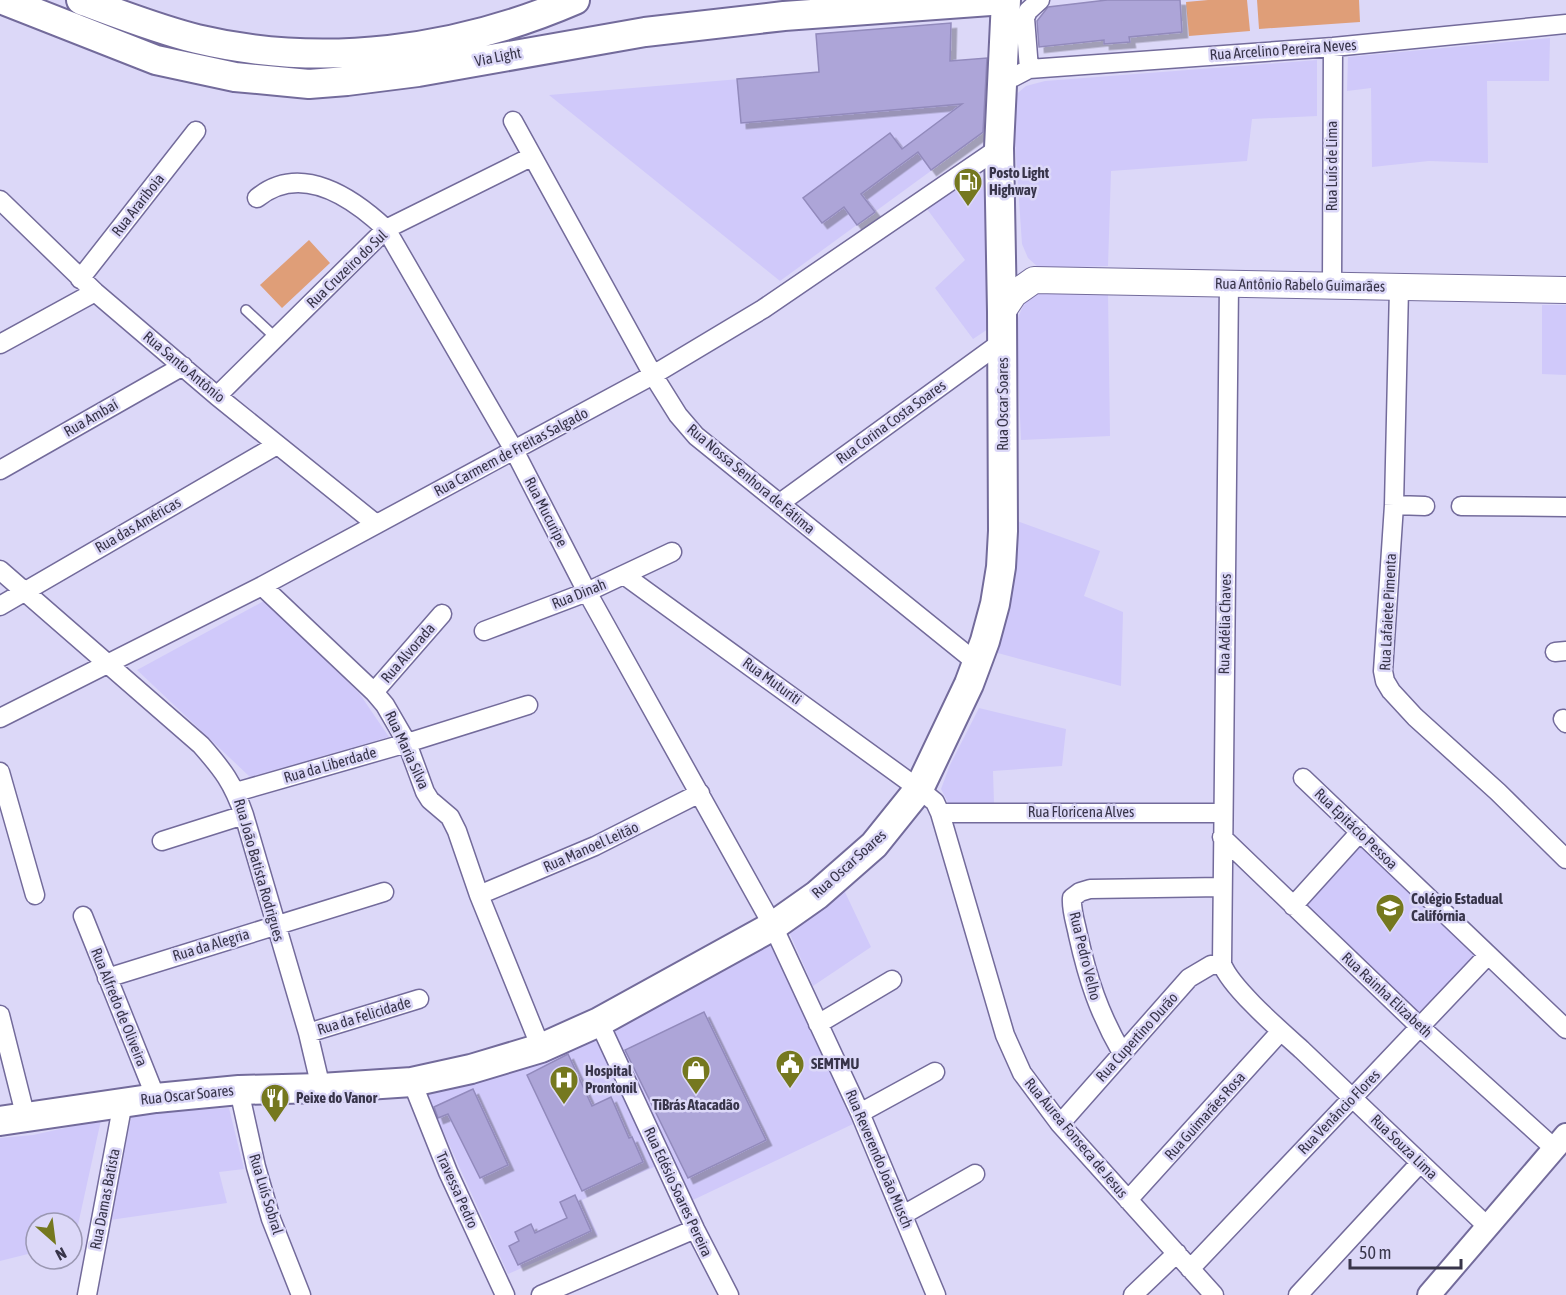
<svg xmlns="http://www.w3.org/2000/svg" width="1566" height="1295" viewBox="0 0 1566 1295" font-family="'Asap Condensed',sans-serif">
	<defs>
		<filter id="shadow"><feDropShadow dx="5.5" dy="5.5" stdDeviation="0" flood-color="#0004"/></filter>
	</defs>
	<rect width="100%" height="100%" fill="#dcd8f8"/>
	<path fill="#d0c9fa" d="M1550,38L1549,81H1487L1488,163L1429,161L1372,167L1371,88L1347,91L1348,57Z
		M993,58L987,130L780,281L549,95Z
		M1317,60V116L1252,119L1247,161L1111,171L1108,266L1039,268L1028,258L1022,244L1012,98L1026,86L1045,81Z
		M978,176L985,179L994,325L973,339L935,288L965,260L927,209Z
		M1040,292L1108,293L1110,436L1021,440L1016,327L1019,315L1026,300Z
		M1542,305H1566V375L1542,374Z
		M1017,521L1100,551L1084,596L1123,612L1121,686L994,652L1011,593Z
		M264,601L359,693L389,737L250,777L137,670Z
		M979,708L1066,729L1062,766L993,771L994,803L949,805L941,789L950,765Z
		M1361,842L1484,955L1418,1021L1295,912Z
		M844,890L871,947L813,986L789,932Z
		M770,942L853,1124L693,1200L610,1027Z
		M597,1037L656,1166L582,1200L598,1235L508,1274L423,1087Z
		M229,1108L244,1169L219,1172L227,1203L110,1220L132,1113Z
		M101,1120L74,1243L72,1244V1223H36V1252L0,1261V1138L33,1135Z"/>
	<path fill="#df9e78" d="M1208,0H1247L1250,31L1189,36L1186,2Z
		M1257,0H1359L1360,22L1259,29Z
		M309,240L330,263L282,308L260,285Z"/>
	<path fill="#ada5d8" stroke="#928abc" stroke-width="1.5" filter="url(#shadow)" d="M1107,0H1180L1182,32L1129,37L1130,42L1104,44V40L1039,47L1037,21L1048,7Z
		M951,23L950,61L987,58L983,132L931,170L918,152L861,194L875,212L857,225L844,207L822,223L803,198L890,133L902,149L962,104L741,123L737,79L819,72L816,34Z
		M704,1012L766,1140L688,1178L625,1050Z
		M568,1054L592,1106L611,1097L629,1138L632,1137L643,1162L582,1191L527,1075Z
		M473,1089L508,1165L480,1178L448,1114L438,1118L434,1107Z
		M575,1195L591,1231L518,1265L509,1246L519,1241L515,1232L531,1224L535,1233L567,1218L560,1202Z"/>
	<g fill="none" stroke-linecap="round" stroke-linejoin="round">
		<g stroke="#736b9b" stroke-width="12">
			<path id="service" d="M246,310L276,338"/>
		</g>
		<g stroke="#736b9b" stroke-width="21">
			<path id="minor" d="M1029,69L1025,18L1028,11L1040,0
				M1002,83L1029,69L1333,47L1566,24
				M513,121L653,375L678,415L696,436L977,663
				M257,198C301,162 353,198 386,229L514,450L587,592L773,926L860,1113L936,1295
				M0,200L95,292L217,396L376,524
				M80,279L196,131
				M1229,283L1222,964C1231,988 1281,1031 1302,1050C1364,1109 1425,1167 1487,1226
				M1332,285L1333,47
				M1399,288L1394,505L1383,671L1385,681L1391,691L1415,717L1498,792L1566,859
				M0,344L95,292
				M217,396L386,229L531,157
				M0,470L183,366
				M780,503L1003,341
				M1394,505L1425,506
				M1461,506L1566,507
				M0,570L201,745C223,770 233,783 244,815L308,1033L321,1088
				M624,575L919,789L935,802L940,813L1005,1035L1022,1073L1060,1124L1214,1295
				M262,586L374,692L385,705L407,743L425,792L430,800L450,817L457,831L479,895L541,1048
				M0,606L277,445
				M484,631L587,592L672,552
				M1555,652L1566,651
				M374,692L442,614
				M0,718L262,586L653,375L763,309L999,148
				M1563,719L1566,723
				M0,772L35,895
				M1303,778L1566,1029
				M236,792L407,743L528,705
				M940,813H1223
				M1222,837L1420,1027L1554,1148
				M162,841L244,815
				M479,895L595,846L700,793
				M1293,906L1360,832
				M83,916L156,1098
				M107,978L384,892
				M0,1015L26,1118
				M599,1022L695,1229L729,1295
				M818,1024L892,980
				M308,1033L419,999
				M1122,1053C1099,1013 1088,980 1078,935C1076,924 1071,910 1072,898L1080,892L1090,889L1222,887
				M412,1082L448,1172L505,1295
				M239,1090L256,1167L271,1219L301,1295
				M860,1113L935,1072
				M1060,1124L1189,978L1211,965L1222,964
				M1128,1200L1281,1031
				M903,1215L975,1174
				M1190,1269L1488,955
				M87,1295L123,1102
				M541,1295L695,1229
				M1133,1295L1177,1253
				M1298,1295L1420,1163"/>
		</g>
		<g stroke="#736b9b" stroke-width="26">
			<path id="tertiary" d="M1429,1295L1566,1135"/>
		</g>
		<g stroke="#736b9b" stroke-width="28">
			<path id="secondary" d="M1002,312L1014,294L1034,280L1566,290"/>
		</g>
		<g stroke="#736b9b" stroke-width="32">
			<path id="primary" d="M3,0L156,60L235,77L309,84L347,81L418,72L645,32L784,16L1004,0
				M81,0C119,14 157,29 197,39C323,69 457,51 575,0
				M0,1121L156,1098L239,1090L321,1088L412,1082L471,1069L541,1048L599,1022L773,926L817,895L874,845L919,789L969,684L985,641L995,604L1001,567L1003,531L1002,312L999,148L1006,0"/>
		</g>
		<use href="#service" stroke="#fff" stroke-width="9"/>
		<use href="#minor" stroke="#fff" stroke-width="18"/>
		<use href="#tertiary" stroke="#fff" stroke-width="22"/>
		<use href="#secondary" stroke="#fff" stroke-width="26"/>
		<use href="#primary" stroke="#fff" stroke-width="28"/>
	</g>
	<defs>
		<g id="fuel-pin" transform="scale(1.5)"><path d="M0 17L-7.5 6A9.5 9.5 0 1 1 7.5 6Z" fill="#75781f" stroke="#dcd8f8"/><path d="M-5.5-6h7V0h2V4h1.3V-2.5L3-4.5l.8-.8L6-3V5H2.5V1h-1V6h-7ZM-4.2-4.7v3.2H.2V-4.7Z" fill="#fff"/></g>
		<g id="school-pin" transform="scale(1.5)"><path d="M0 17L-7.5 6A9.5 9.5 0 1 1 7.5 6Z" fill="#75781f" stroke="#dcd8f8"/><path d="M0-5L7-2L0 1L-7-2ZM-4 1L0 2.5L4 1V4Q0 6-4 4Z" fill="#fff"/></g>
		<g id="civic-pin" transform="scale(1.5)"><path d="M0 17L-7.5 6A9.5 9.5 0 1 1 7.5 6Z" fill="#75781f" stroke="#dcd8f8"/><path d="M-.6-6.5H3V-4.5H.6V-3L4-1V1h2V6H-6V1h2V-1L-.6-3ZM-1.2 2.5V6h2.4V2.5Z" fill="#fff"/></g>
		<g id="shop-pin" transform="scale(1.5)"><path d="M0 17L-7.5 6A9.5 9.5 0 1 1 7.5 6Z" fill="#75781f" stroke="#dcd8f8"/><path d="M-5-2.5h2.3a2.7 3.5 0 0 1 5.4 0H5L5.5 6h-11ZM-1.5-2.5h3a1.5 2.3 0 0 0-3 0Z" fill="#fff"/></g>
		<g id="hospital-pin" transform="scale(1.5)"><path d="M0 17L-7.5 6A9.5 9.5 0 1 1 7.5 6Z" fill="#75781f" stroke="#dcd8f8"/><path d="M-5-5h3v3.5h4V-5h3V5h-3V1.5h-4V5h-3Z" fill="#fff"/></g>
		<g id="restaurant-pin" transform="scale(1.5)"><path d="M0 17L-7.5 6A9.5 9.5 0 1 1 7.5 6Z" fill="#75781f" stroke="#dcd8f8"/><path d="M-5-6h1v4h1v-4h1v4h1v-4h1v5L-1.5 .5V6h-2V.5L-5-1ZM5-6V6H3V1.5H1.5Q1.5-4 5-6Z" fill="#fff"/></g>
	</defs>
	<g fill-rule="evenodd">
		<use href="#fuel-pin" x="968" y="182"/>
		<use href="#school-pin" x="1390" y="908"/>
		<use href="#civic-pin" x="790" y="1064"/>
		<use href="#shop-pin" x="696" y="1070"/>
		<use href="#hospital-pin" x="564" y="1080"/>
		<use href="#restaurant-pin" x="275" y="1098"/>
	</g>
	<g text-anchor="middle" stroke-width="5" stroke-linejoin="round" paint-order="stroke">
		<g font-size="15" fill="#38354a" stroke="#dcd8f8">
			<text transform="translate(1283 50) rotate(-4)" y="5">Rua Arcelino Pereira Neves</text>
			<text transform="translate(498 57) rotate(-11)" y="5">Via Light</text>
			<text transform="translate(1332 166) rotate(-90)" y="5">Rua Luís de Lima</text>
			<text transform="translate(138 205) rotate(-52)" y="5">Rua Arariboia</text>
			<text transform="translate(347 269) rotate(-44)" y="5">Rua Cruzeiro do Sul</text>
			<text transform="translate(1300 285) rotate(1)" y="5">Rua Antônio Rabelo Guimarães</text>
			<text transform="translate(184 367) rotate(40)" y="5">Rua Santo Antônio</text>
			<text transform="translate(1003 404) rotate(-90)" y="5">Rua Oscar Soares</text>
			<text transform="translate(91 418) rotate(-30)" y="5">Rua Ambaí</text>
			<text transform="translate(891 422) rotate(-36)" y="5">Rua Corina Costa Soares</text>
			<text transform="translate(511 452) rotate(-28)" y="5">Rua Carmem de Freitas Salgado</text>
			<text transform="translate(751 479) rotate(40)" y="5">Rua Nossa Senhora de Fátima</text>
			<text transform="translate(546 512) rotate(63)" y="5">Rua Mucuripe</text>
			<text transform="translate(138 525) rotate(-30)" y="5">Rua das Américas</text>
			<text transform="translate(579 594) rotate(-22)" y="5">Rua Dinah</text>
			<text transform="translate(1388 612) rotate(-87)" y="5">Rua Lafaiete Pimenta</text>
			<text transform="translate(1225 624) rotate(-89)" y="5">Rua Adélia Chaves</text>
			<text transform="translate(408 653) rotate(-49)" y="5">Rua Alvorada</text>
			<text transform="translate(772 681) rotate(36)" y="5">Rua Muturiti</text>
			<text transform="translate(407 750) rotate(65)" y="5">Rua Maria Silva</text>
			<text transform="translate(330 765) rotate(-16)" y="5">Rua da Liberdade</text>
			<text x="1081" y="817">Rua Floricena Alves</text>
			<text transform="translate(1356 829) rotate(44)" y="5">Rua Epitácio Pessoa</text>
			<text transform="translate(591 847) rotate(-24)" y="5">Rua Manoel Leitão</text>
			<text transform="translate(849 864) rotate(-42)" y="5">Rua Oscar Soares</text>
			<text transform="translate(259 870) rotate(74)" y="5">Rua João Batista Rodrigues</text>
			<text transform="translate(211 945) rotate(-17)" y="5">Rua da Alegria</text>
			<text transform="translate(1085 956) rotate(76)" y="5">Rua Pedro Velho</text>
			<text transform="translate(1387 995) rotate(43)" y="5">Rua Rainha Elizabeth</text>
			<text transform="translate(119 1007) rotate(68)" y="5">Rua Alfredo de Oliveira</text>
			<text transform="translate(364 1016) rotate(-17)" y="5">Rua da Felicidade</text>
			<text transform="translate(1137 1037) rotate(-48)" y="5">Rua Cupertino Durão</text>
			<text transform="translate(187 1095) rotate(-6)" y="5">Rua Oscar Soares</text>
			<text transform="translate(1339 1112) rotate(-46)" y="5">Rua Venâncio Flores</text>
			<text transform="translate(1205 1116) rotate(-48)" y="5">Rua Guimarães Rosa</text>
			<text transform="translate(1076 1138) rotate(50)" y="5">Rua Áurea Fonseca de Jesus</text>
			<text transform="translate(1404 1147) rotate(44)" y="5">Rua Souza Lima</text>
			<text transform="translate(879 1159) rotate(67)" y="5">Rua Reverendo João Musch</text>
			<text transform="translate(457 1190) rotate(66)" y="5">Travessa Pedro</text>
			<text transform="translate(678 1192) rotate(65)" y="5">Rua Edésio Soares Pereira</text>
			<text transform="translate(266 1194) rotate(73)" y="5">Rua Luís Sobral</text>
			<text transform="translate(105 1199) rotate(-79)" y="5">Rua Damas Batista</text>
		</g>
		<g font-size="15" font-weight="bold" fill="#38354a" stroke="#dcd8f8" text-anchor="start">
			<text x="989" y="178">Posto Light<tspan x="989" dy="17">Highway</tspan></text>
			<text x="1411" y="904">Colégio Estadual<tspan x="1411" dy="17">Califórnia</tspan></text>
			<text x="811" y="1069">SEMTMU</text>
			<text x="585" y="1076">Hospital<tspan x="585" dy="17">Prontonil</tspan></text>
			<text x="296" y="1103">Peixe do Vanor</text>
			<text x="696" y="1110" text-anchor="middle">TiBrás Atacadão</text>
		</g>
	</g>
	<g transform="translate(54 1241) rotate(152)"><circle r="28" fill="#dcd8f8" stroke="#9a97b2" stroke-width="1.5"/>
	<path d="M0-4.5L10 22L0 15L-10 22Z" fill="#75781f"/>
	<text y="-9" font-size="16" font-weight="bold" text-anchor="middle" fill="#38354a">N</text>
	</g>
	<path d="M1350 1259v9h111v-9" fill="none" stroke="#38354a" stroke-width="3"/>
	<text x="1359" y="1259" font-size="18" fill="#38354a" stroke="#dcd8f8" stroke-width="4.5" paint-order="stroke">50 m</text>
</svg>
